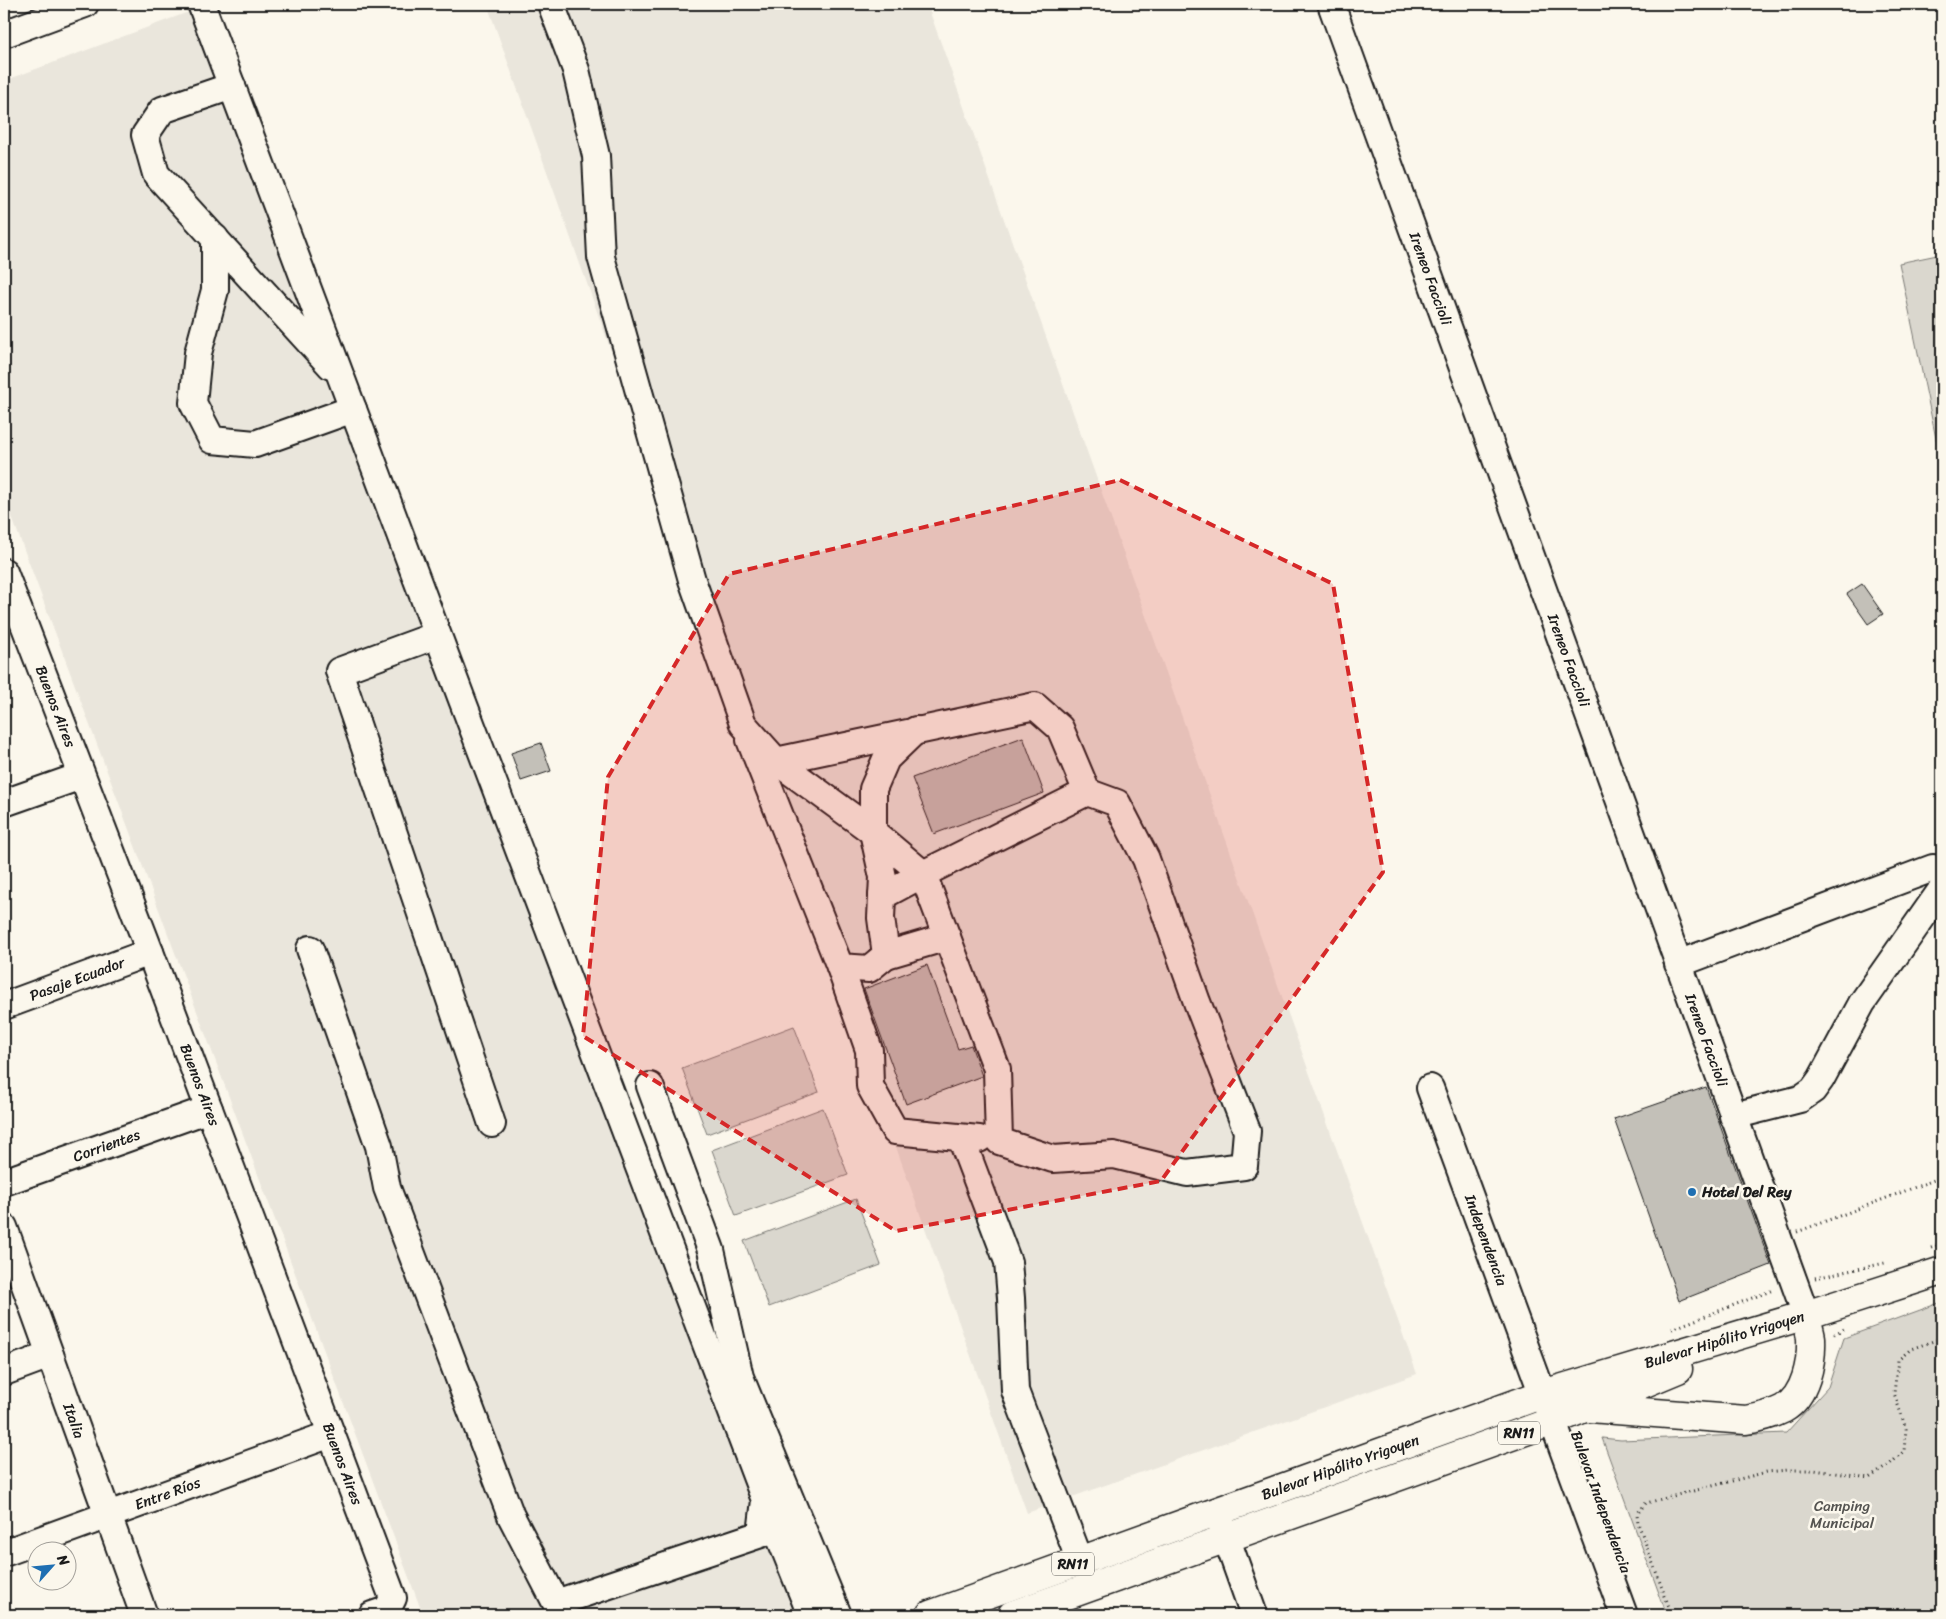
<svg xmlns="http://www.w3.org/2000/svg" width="1946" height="1619" viewBox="0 0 1946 1619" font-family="Sriracha,sans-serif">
	<rect width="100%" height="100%" fill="#fbf7ec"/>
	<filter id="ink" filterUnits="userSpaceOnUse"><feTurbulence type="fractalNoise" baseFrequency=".02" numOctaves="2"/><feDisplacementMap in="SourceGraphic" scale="10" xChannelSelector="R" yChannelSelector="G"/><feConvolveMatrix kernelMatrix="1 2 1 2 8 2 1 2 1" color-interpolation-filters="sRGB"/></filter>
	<g filter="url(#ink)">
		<path fill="#eae6dc" d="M210,4H216L817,1609L800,1615H423L4,496V81Z
			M487,4H927L1417,1374L1027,1513Z"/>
		<path fill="#dad7ce" stroke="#7b7a75" d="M1942,254V467L1899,263Z
			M794,1026L819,1092L707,1134L682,1068Z
			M823,1108L848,1175L736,1216L712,1150Z
			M856,1199L881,1265L769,1307L744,1241Z
			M1942,1302V1615H1667L1602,1438L1621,1440L1786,1433L1828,1387L1844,1338Z"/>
		<path fill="#c3c0b8" stroke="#1c1c1c" d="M1862,584L1883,614L1868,624L1847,594Z
			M1023,737L1044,793L934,834L912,778Z
			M541,743L551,771L521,781L511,753Z
			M927,965L958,1049L971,1045L982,1076L906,1104L864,989Z
			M1706,1087L1771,1265L1679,1301L1614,1119Z"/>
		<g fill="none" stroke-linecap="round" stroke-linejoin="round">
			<g stroke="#1c1c1c" stroke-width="30">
				<g id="minor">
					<path d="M201,4L461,697L765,1500L761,1534L556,1603L511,1516L387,1188L379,1146L310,949"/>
					<path d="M551,4L576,70L596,156L601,257L692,580L743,724L776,761L873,832L923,874L997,1069L999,1141L1053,1159L1114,1155L1187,1173L1244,1166L1247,1131L1197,1002L1146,859L1117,803L1087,792L1060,728L1035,706L776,761"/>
					<path id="s1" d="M1331,4L1806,1315"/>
					<path d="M4,34L85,4"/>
					<path d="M232,86L162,110L145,135L156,174L331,366"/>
					<path d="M215,238V290L198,353L193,403L212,440L255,444L353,409"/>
					<path id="s2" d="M4,572L150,952L393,1598L387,1610L372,1615"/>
					<path d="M437,635L339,671L492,1124"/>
					<path d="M750,740L840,967L869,969L886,955L881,918L883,877L873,832V789L886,759L916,730"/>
					<path d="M4,803L81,776"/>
					<path d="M882,896L923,874L1087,792"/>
					<path d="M886,955L947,937"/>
					<path d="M1678,964L1933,868L1942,870"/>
					<path d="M840,967L869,1050L870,1086L895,1131L979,1139"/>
					<path id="s3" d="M4,1006L150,952"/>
					<path d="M650,1086L711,1250L740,1377L838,1615"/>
					<path id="s4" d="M1430,1088L1624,1615"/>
					<path d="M1733,1116L1800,1099L1813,1090L1821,1079L1862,1003L1942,889"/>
					<path d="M961,1138L1008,1262L1011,1298L1015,1391L1080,1561"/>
					<path id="s5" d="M4,1182L209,1109"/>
					<path id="s6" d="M4,1227L144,1615"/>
					<path d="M4,1372L50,1355"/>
					<path d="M766,1503L811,1615"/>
					<path d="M1219,1517L1254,1615"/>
					<path id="s7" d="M4,1553L331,1434"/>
				</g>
			</g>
			<g stroke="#1c1c1c" stroke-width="31">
				<g id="highway">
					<path d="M1590,1408L1746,1420C1759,1418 1771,1415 1783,1409C1806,1396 1812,1362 1811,1338C1810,1331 1807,1323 1806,1315"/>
					<path id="s8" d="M930,1615L1543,1394L1806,1315L1942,1271"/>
					<path d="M1012,1615L1553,1421L1678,1369"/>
				</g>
			</g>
			<path stroke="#1c1c1c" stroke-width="3" stroke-dasharray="1 4" stroke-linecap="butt" d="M1797,1232L1942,1177
				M1931,1248L1942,1244
				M1815,1278L1885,1263
				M1672,1329L1773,1290
				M1834,1334L1846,1328
				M899,1615L909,1612
				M1672,1615L1638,1523L1637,1514L1646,1503L1767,1472L1788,1470H1814L1869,1478L1889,1465L1904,1451L1906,1429L1894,1393L1898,1360L1911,1349L1942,1338"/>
			<use href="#minor" stroke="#fbf7ec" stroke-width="26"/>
			<use href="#highway" stroke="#fbf7ec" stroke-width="28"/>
		</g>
	</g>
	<path fill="#d62828" fill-opacity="0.2" stroke="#d62828" stroke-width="4" stroke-dasharray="10 6" stroke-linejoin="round" d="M1120,480L1333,584L1383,872L1161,1181L896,1231L583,1036L608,777L729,574Z"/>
	<circle fill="#1f6fb2" stroke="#fbf7ec" stroke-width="2" cx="1692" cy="1192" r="5"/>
	<g text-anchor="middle" stroke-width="5" stroke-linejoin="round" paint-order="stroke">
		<g fill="#fbf7ec" stroke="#5f5e5a" stroke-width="1">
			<rect x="1498" y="1421.5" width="42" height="23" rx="4"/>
			<rect x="1052" y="1552.5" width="42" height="23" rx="4"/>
		</g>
		<g font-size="14" font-weight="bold" fill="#1c1c1c">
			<text x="1519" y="1438">RN11</text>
			<text x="1073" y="1569">RN11</text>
		</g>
		<g font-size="15" fill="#1c1c1c" stroke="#fbf7ec">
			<text dy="5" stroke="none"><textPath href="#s1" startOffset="292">Ireneo Faccioli</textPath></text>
			<text dy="5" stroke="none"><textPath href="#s1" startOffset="698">Ireneo Faccioli</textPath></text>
			<text dy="5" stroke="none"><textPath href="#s2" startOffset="144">Buenos Aires</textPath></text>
			<text dy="5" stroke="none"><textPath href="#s3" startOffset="78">Pasaje Ecuador</textPath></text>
			<text dy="5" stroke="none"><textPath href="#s1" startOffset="1102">Ireneo Faccioli</textPath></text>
			<text dy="5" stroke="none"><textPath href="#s2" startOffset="549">Buenos Aires</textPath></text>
			<text dy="5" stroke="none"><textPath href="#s5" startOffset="109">Corrientes</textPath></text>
			<text dy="5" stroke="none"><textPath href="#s4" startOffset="162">Independencia</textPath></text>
			<text dy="5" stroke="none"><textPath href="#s8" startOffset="841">Bulevar Hipólito Yrigoyen</textPath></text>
			<text dy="5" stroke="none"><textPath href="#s6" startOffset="206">Italia</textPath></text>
			<text dy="5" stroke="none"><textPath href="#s2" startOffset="954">Buenos Aires</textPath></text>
			<text dy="5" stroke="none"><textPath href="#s8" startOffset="436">Bulevar Hipólito Yrigoyen</textPath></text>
			<text dy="5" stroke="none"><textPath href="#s7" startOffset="174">Entre Ríos</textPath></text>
			<text transform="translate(1601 1502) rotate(70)" y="5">Bulevar Independencia</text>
		</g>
		<g font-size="15" font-weight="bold" fill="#1c1c1c" stroke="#fbf7ec" text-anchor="start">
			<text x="1702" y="1197">Hotel Del Rey</text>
		</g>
		<g font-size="15" fill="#555451" stroke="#fbf7ec">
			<text x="1842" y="1511">Camping<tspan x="1842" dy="17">Municipal</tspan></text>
		</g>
	</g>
	<rect width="1946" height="1619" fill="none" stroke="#fbf7ec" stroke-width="20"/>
	<rect x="10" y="10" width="1926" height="1599" fill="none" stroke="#1c1c1c" stroke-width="2" filter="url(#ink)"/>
	<g transform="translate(52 1566) rotate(63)"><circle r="24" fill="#fbf7ec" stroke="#a29f99"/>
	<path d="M0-4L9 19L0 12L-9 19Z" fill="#1f6fb2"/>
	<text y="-8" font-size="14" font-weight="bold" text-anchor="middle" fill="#1c1c1c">N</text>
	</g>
</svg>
